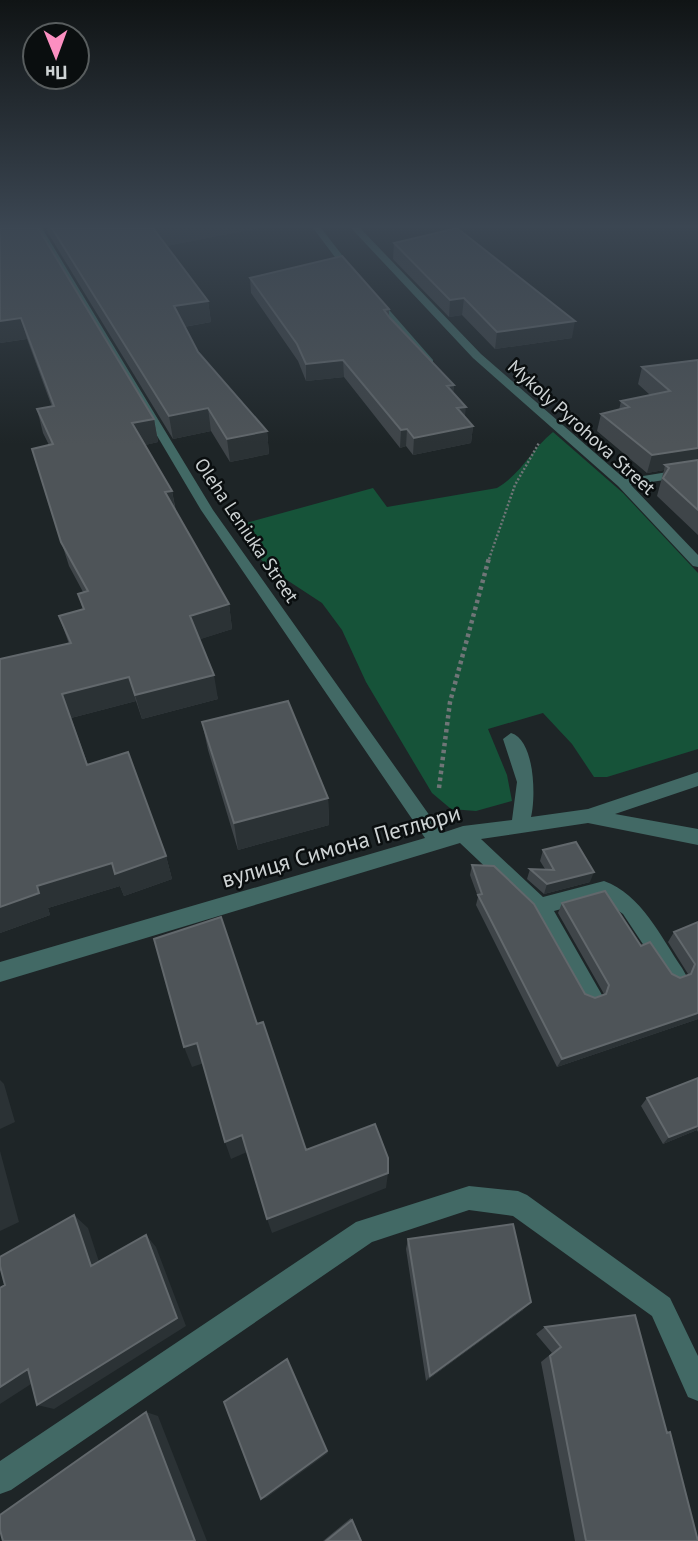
<svg xmlns="http://www.w3.org/2000/svg" width="698" height="1541" viewBox="0 0 698 1541" font-family="'PT Sans',sans-serif">
	<rect width="100%" height="100%" fill="#1e2527"/>
	<path fill="#165339" d="M553,432L623,493L698,573V749L607,777H594L572,744L543,713L488,729L507,775L512,801L476,811L451,809L432,793L366,682L342,630L322,603L267,567L235,526L373,488L387,507L497,488C522,473 531,450 553,432Z"/>
	<g fill="none" stroke-linecap="round" stroke-linejoin="round">
		<path stroke="#6f7577" stroke-width="2.5" stroke-dasharray="2 2" stroke-linecap="butt" d="M489,559L515,485L539,443"/>
		<path stroke="#6f7577" stroke-width="4.5" stroke-dasharray="3.5 3.5" stroke-linecap="butt" d="M439,788L450,702L489,558"/>
		<path fill="#426965" fill-rule="evenodd" d="M34,228H42L213,510L442,833L463,826L512,820L517,782L503,739L511,733C535,740 536,797 531,817L588,809L698,772V786L615,814L698,829V845L588,823L481,839L543,897L604,881C641,894 661,937 682,968L686,975L682,982L675,985L668,982L623,914L601,898L554,911L602,995L599,1002L591,1005L583,1002L533,912L460,843L0,982V962L425,838L201,510Z
			M313,228H321L356,273V277H350Z
			M351,228H360L481,354L625,479L698,467V475L631,485L698,555V567L693,566L618,486L473,358Z
			M371,296H377L433,360V364H425L371,300Z
			M469,1186L518,1191L527,1195L670,1298L698,1356V1401L688,1397L652,1316L513,1216L469,1210L372,1242L11,1490L0,1494V1461L356,1222Z"/>
	</g>
	<path fill="#3f4549" d="M0,228L154,419L158,442L145,445L172,491L176,511L229,604L232,629L200,639L218,699L142,719L136,701L71,718L88,765L166,856L172,879L124,896L120,886L48,908L50,915L0,933V659L69,644L59,616L83,610L78,594L83,592L69,566L32,449L49,445L43,433L37,409L52,407L27,339L0,343Z
		M47,228H258L166,246L208,301L211,322L184,327L198,352L267,431L269,454L230,462L211,431L173,439L48,233Z
		M394,243L572,338L495,349L462,315L449,317L393,259Z
		M250,278L389,309V317L454,385L453,393L465,417L473,426L471,443L413,455L406,446L400,448L344,377L306,381L298,361L251,293Z
		M698,360V535L657,496L664,470L647,473L597,431L601,414L619,410L621,401L650,395L638,384L642,367Z
		M202,722L328,798L329,825L238,850L208,750Z
		M543,850L590,882L544,894L527,879L530,869H545L540,861Z
		M472,865L585,994L595,998L604,994L558,913L562,903L641,946L672,974L680,978L688,975V974L668,942L674,932L698,922V1019L557,1067L476,905L478,897L470,875Z
		M698,1078V1132L697,1130L663,1144L641,1106L647,1098Z
		M408,1239L523,1310L426,1381L406,1249Z
		M545,1327L667,1433L698,1541H575L541,1362L552,1353L536,1334Z
		M351,1518L362,1541H323Z"/>
	<path fill="#2b3235" d="M153,228H258L156,248Z
		M464,298L462,315L449,317L450,300Z
		M208,301L211,322L177,328L174,306Z
		M21,318L27,339L0,343V321Z
		M575,321L572,338L495,349L497,332Z
		M343,360L344,377L306,381V364Z
		M454,385L452,402L447,386Z
		M466,407L464,424L457,408Z
		M208,408L211,431L173,439L169,416Z
		M154,419L158,442L137,447L132,423Z
		M473,426L471,443L413,455L414,438Z
		M407,429L406,446L400,448L401,430Z
		M267,431L269,454L230,462L227,439Z
		M698,448V465H665L664,470L647,473L652,455Z
		M172,491L176,515L165,492Z
		M229,604L232,629L195,641L190,616Z
		M214,675L218,699L142,719L135,695Z
		M129,677L136,701L71,718L62,694Z
		M328,798L329,825L238,850L234,823Z
		M166,856L172,879L124,896L120,886L48,908L50,915L0,933V907L37,886L112,863Z
		M594,872L590,882L544,894L547,884Z
		M698,1013V1019L557,1067L562,1059Z
		M197,1043L204,1063L192,1067L184,1047Z
		M0,1080L4,1084L15,1122L0,1129Z
		M698,1126L697,1130L663,1144L669,1137Z
		M242,1135L247,1152L231,1159L225,1142Z
		M0,1151L19,1222L0,1231Z
		M388,1173L386,1188L272,1233L267,1219Z
		M74,1215L88,1228L104,1277L91,1266Z
		M146,1235L156,1247L186,1326L54,1409L37,1405Z
		M531,1302L523,1310L426,1381L430,1376Z
		M287,1359L328,1453L266,1498L261,1499Z
		M28,1369L45,1375L0,1404V1387Z
		M146,1412L158,1416L207,1541H195Z"/>
	<path fill="#4e5458" stroke="#62686c" stroke-width="2" d="M0,228H38L154,419L132,423L172,491L165,492L229,604L190,616L214,675L135,695L129,677L62,694L87,765L128,752L166,856L115,874L112,863L37,886L39,893L0,907V659L71,643L59,616L84,609L78,594L88,591L61,542L32,449L53,444L37,409L54,406L21,318L0,321Z
		M52,228H154H153L208,301L174,306L198,352L267,431L227,439L208,408L169,416Z
		M457,228L575,321L497,332L464,298L450,300L394,243Z
		M342,256L389,309L384,310L390,318L454,385L447,386L466,407L457,408L473,426L414,438L407,429L401,430L343,360L306,364L297,344L250,278Z
		M698,360V448L652,455L601,414L629,407L621,401L670,391L642,367Z
		M698,460V510L663,478L669,468L665,465Z
		M288,701L328,798L234,823L202,722Z
		M576,842L594,872L547,884L530,869L554,870L543,850Z
		M472,865L494,866L534,904L585,994L595,998L606,994L609,985L562,903L605,891L641,946L650,942L672,974L680,978L691,974L695,964L674,932L698,922V1013L562,1059L478,895L482,894Z
		M221,917L257,1024L263,1022L306,1150L375,1124L388,1158V1173L267,1219L242,1135L225,1142L197,1043L184,1047L154,939Z
		M698,1078V1126L669,1137L647,1098Z
		M74,1215L91,1266L146,1235L177,1318L37,1405L28,1369L0,1387V1288L5,1285L0,1266V1257Z
		M513,1224L531,1302L430,1376L408,1239Z
		M635,1315L667,1433L670,1432L698,1541H586L550,1356L561,1347L545,1327Z
		M287,1359L327,1451L261,1499L224,1402Z
		M146,1412L195,1541H3L0,1530V1515Z
		M352,1520L361,1541H326Z"/>
	<linearGradient id="sky" x2="0" y2="1"><stop stop-color="#101415"/><stop offset="0.51" stop-color="#3b4652"/><stop offset="1" stop-color="#3b4652" stop-opacity="0"/></linearGradient>
	<rect width="698" height="444" fill="url(#sky)"/>
	<g text-anchor="middle" stroke-width="5" stroke-linejoin="round" paint-order="stroke">
		<g font-size="19" fill="#ced3d4" stroke="#0a0e0f">
			<text transform="translate(582 427) rotate(42)" y="7">Mykoly Pyrohova Street</text>
			<text transform="translate(247 530) rotate(56)" y="7">Oleha Leniuka Street</text>
		</g>
		<g font-size="23" fill="#ced3d4" stroke="#0a0e0f">
			<text transform="translate(341 846) rotate(-16)" y="8">вулиця Симона Петлюри</text>
		</g>
	</g>
	<g transform="translate(56 56) rotate(179)"><circle r="33" fill="#0a0e0f" stroke="#585d5e" stroke-width="2"/>
	<path d="M0-5L12 26L0 18L-12 26Z" fill="#fc8fc1"/>
	<text y="-10" font-size="19" font-weight="bold" text-anchor="middle" fill="#ced3d4">Пн</text>
	</g>
</svg>
